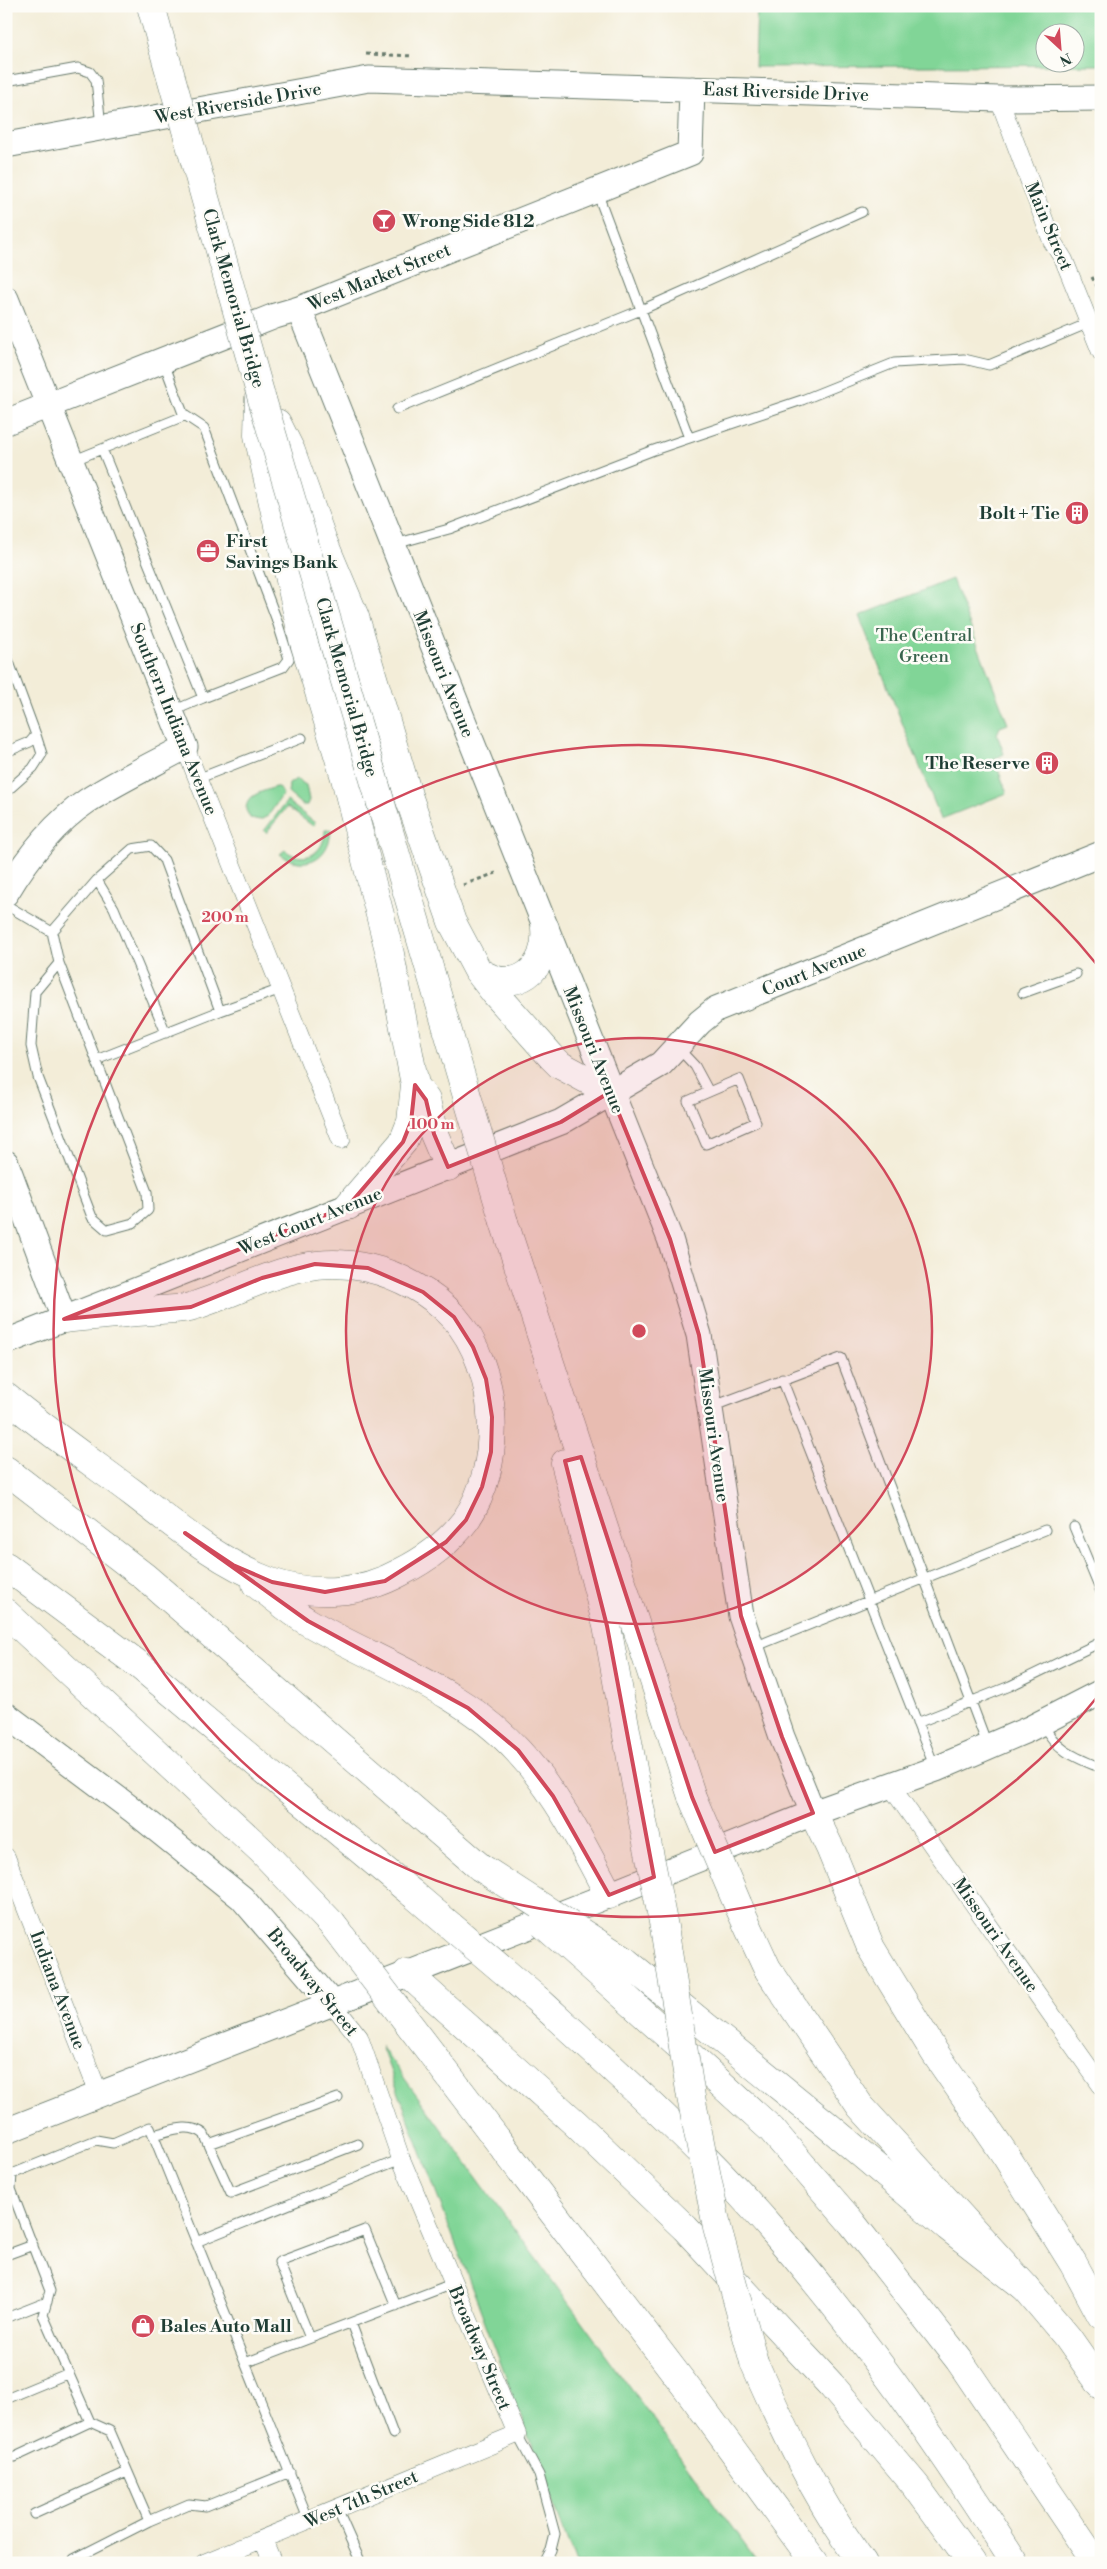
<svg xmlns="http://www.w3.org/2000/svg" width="1107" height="2569" viewBox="0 0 1107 2569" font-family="'Libre Bodoni',serif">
	<rect width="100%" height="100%" fill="#fdfcf7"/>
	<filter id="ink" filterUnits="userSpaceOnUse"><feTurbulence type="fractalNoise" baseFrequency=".02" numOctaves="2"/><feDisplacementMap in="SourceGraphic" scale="10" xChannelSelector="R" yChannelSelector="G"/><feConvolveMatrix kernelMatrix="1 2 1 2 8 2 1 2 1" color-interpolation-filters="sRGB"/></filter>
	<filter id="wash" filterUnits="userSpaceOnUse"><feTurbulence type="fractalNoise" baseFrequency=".0096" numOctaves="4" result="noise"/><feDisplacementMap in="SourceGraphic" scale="20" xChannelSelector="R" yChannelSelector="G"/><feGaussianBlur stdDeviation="1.12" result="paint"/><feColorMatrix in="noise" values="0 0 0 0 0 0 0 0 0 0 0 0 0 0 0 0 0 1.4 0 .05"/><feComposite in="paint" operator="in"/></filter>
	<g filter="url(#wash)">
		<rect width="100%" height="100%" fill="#f3edd8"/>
		<path fill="#81d597" stroke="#508966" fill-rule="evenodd" d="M757,6H1101V65L755,67ZM1044,32H1074V62H1044Z
			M952,579L1008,724L1000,727L997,734L1004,754L994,759L1007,793L941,819L859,616Z
			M296,779L306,785L309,800L307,805H302L288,793L289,784Z
			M275,787H279L283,794L268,816L260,820L250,818L246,810C246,794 263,792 275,787Z
			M287,801L315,823L313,826L287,807L266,833L264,831Z
			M325,830H331C330,859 304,872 280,854L285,850C303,865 325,854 325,830Z
			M381,2046L758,2563H576Z"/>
	</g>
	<g filter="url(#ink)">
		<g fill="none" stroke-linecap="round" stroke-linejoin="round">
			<g stroke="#697b6d" stroke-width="11">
				<path id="lane" d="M6,81L78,68L90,72L96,80L101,126
					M597,192L689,438
					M397,409L641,310L862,212
					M183,414L204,428L276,618L289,659L283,667L203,698
					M102,449L203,698L173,711
					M72,461L184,416L164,363
					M395,544L449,529L651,451L802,400L894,363L964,359L989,365L1089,323
					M6,654L36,735L30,742L6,752
					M197,779L302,738
					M6,792L33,768L42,754L36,735
					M97,880L114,908L166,1033
					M6,905L52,932L59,963L147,1192L148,1210L133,1223L107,1230L92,1217L38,1077L31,1046L35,992L59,963
					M52,932L97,880L132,849L151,846L164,860L220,1011L281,989
					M1023,993L1076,974
					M678,1048L695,1066L709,1092
					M96,1060L220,1011
					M739,1079L756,1122L706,1144L688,1101Z
					M782,1379L935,1768
					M711,1407L841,1358L987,1744
					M1074,1527L1101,1592
					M754,1647L1045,1530
					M917,1723L1010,1686L1101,1642
					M1042,1723C1057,1751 1072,1756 1101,1768
					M153,2135C170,2131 189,2122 204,2134L231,2193L358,2144
					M209,2144L338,2098
					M196,2242L401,2159
					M6,2255L33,2245
					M6,2318L47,2302
					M351,2323L393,2434
					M310,2338L279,2262L365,2230L396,2306
					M245,2363L452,2284
					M6,2399L69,2373
					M517,2434L539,2475L555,2534L551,2550L544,2563
					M15,2457L90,2422
					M290,2472L206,2506L189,2504L149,2521L110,2431L90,2422L43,2315L50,2291L11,2189L12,2174L96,2140L113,2143L150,2127L309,2521
					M337,2509L361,2563
					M34,2514L127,2472
					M74,2559L149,2521"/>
			</g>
			<g stroke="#697b6d" stroke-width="19">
				<path id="street" d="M999,99L1052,241L1064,260L1101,352
					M185,747L341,1140
					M890,1785L1101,2085
					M6,1857L99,2094
					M263,2540L273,2563
					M204,2563L517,2434L401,2159L359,2037L331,2002"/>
			</g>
			<g stroke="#697b6d" stroke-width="27">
				<path id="secondary" d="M6,145L369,79L999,99L1101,98
					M6,299L185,747C152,765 118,781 87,801C53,824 27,858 6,893
					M299,309L670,1239L699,1335L741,1616L782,1737L813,1813
					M6,422L275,316L299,309L690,153L692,89
					M6,1163L64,1319
					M6,1342L561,1122L661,1064L700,1022L716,1009L1101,854
					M6,1715L134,1811L242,1898L331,2002
					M6,2131L609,1895L813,1813L936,1769L1029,1729L1101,1692"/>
			</g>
			<g stroke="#697b6d" stroke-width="29">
				<path id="primary" d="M259,398L258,435L303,639L345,778L390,954L415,1085L426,1100L434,1134L448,1167
					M277,423L291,451L323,541L355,617L408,795L452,922L478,971L495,993L551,1056L560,1065L610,1092
					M478,971C515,996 549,970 545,928
					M348,1206L403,1142L411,1122L415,1085
					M504,1222L692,1797
					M565,1463L607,1626L639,1802
					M813,1813L830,1848L871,1948L935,2053L1006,2156L1073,2263L1101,2315
					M738,1905L767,1968L860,2106L1026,2288L1068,2338L1101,2385
					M754,2362C785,2432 817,2501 863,2563"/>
			</g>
			<g stroke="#697b6d" stroke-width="29">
				<path id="highway" d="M6,1397C47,1431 90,1461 133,1493C176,1526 219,1563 271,1582C315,1597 361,1594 401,1572C425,1560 449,1542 465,1521C505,1465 499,1368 454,1317C432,1293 399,1275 368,1268C299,1252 255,1287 193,1306C181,1310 165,1309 152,1311C123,1313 94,1316 64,1319
					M6,1470L145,1577L480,1867
					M6,1566L139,1665L413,1894
					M256,1584C273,1596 290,1611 308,1622C378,1663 462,1689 518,1751C557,1793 583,1845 609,1895
					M6,1613L262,1851L332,1924
					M624,1960L827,2125L948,2227L1026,2288
					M407,1973L575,2123L685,2228L832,2386L916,2486L972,2563
					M604,1978L771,2129L852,2223L959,2360L1096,2563
					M538,2000C620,2075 703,2149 775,2233C864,2336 942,2448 1015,2563
					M432,2054L696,2400L815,2563"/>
			</g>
			<path stroke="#697b6d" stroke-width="3" stroke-dasharray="4 4" stroke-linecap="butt" d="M366,54L413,56
				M1092,277L1101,294
				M463,885L496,873"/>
			<use href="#lane" stroke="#fff" stroke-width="9"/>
			<use href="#street" stroke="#fff" stroke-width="18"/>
			<use href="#secondary" stroke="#fff" stroke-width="25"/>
			<use href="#primary" stroke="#fff" stroke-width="28"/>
			<use href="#highway" stroke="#fff" stroke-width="28"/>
			<g stroke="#697b6d" stroke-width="29" stroke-linecap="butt">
				<path id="primary-bridge" d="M151,6L259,389L504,1222
					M692,1797L738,1905
					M639,1802L664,1927L691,2097L717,2227L754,2362"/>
			</g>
			<g stroke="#697b6d" stroke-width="29" stroke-linecap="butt">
				<path id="highway-bridge" d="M480,1867L624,1960
					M413,1894L538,2000
					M332,1924L432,2054
					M543,1924L604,1978"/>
			</g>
			<use href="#primary-bridge" stroke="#fff" stroke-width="28"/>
			<use href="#highway-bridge" stroke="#fff" stroke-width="28"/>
		</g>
	</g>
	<path fill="#d1495b" fill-opacity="0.2" stroke="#d1495b" stroke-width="4" stroke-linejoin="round" d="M415,1085L426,1100L434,1134L448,1167L561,1122L610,1092L670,1239L699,1335L741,1616L782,1737L813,1813L715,1852L692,1797L581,1457L565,1461L607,1626L654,1877L609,1895L553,1796L518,1750L468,1708L308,1621L185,1533L233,1565L272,1582L325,1592L385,1581L446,1542L466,1520L482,1487L491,1452L492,1417L486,1379L473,1347L454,1317L423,1292L368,1268L315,1264L262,1278L191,1307L64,1319L348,1206L403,1142L411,1122Z"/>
	<circle cx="639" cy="1331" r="293" fill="#d1495b" fill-opacity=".12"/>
	<g fill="none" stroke="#d1495b" stroke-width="2.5">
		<circle cx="639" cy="1331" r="293"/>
		<path d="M1098 1696A586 586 0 1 1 1098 966"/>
	</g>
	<defs>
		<g id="bar-disc" transform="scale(1.25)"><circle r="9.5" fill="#d1495b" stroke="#fdfcf7"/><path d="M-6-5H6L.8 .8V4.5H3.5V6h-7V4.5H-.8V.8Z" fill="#fff"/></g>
		<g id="building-disc" transform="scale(1.25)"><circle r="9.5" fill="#d1495b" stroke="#fdfcf7"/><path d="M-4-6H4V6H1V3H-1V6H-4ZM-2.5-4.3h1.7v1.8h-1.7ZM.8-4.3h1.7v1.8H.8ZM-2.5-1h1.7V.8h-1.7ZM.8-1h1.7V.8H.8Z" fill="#fff"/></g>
		<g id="office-disc" transform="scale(1.25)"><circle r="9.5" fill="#d1495b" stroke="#fdfcf7"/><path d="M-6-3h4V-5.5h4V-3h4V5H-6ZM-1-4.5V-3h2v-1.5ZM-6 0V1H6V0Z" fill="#fff"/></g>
		<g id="shop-disc" transform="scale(1.25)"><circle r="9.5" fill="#d1495b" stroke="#fdfcf7"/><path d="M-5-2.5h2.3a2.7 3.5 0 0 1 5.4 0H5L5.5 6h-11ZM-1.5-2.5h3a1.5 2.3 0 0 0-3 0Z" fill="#fff"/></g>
	</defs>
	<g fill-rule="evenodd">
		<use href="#bar-disc" x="384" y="221"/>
		<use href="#building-disc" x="1077" y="513"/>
		<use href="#office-disc" x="208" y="551"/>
		<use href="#building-disc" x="1047" y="763"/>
		<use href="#shop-disc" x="143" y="2326"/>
	</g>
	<g text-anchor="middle" stroke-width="5" stroke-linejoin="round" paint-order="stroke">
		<g font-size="18" fill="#1f3d34" stroke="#fdfcf7">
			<text transform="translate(786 92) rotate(2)" y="6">East Riverside Drive</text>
			<text transform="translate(238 103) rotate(-10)" y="6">West Riverside Drive</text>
			<text transform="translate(1049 226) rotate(67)" y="6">Main Street</text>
			<text transform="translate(379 277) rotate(-22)" y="6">West Market Street</text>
			<text transform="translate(234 298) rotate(74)" y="6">Clark Memorial Bridge</text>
			<text transform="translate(444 674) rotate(68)" y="6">Missouri Avenue</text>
			<text transform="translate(347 687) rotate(74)" y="6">Clark Memorial Bridge</text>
			<text transform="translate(174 719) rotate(68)" y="6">Southern Indiana Avenue</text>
			<text transform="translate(814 970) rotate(-22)" y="6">Court Avenue</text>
			<text transform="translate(594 1050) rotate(68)" y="6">Missouri Avenue</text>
			<text transform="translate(310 1221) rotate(-22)" y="6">West Court Avenue</text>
			<text transform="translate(714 1435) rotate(82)" y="6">Missouri Avenue</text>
			<text transform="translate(996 1935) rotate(55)" y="6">Missouri Avenue</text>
			<text transform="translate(313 1982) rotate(51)" y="6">Broadway Street</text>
			<text transform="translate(58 1990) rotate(69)" y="6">Indiana Avenue</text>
			<text transform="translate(480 2348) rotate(67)" y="6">Broadway Street</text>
			<text transform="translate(361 2499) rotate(-23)" y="6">West 7th Street</text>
		</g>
		<g font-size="18" font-weight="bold" fill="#1f3d34" stroke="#fdfcf7" text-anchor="start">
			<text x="402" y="227">Wrong Side 812</text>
			<text x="1060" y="519" text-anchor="end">Bolt + Tie</text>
			<text x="226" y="547">First<tspan x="226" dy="21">Savings Bank</tspan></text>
			<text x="1030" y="769" text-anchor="end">The Reserve</text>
			<text x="160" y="2332">Bales Auto Mall</text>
		</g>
		<g font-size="18" fill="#38634d" stroke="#fdfcf7">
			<text x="924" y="641">The Central<tspan x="924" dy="21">Green</tspan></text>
		</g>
	</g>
	<circle cx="639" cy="1331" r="8" fill="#d1495b" stroke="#fdfcf7" stroke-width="2.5"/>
	<g font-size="15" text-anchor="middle" font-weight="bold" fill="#d1495b" stroke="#fdfcf7" stroke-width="5" stroke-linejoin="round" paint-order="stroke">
		<text x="225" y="922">200 m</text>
		<text x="432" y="1129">100 m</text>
	</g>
	<rect width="1107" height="2569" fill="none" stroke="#fdfcf7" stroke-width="25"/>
	<g transform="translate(1060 48) rotate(154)"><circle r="24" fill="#fdfcf7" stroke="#a4b0a9"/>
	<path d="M0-4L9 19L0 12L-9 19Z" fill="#d1495b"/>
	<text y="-8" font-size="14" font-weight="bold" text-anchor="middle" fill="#1f3d34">N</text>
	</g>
</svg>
